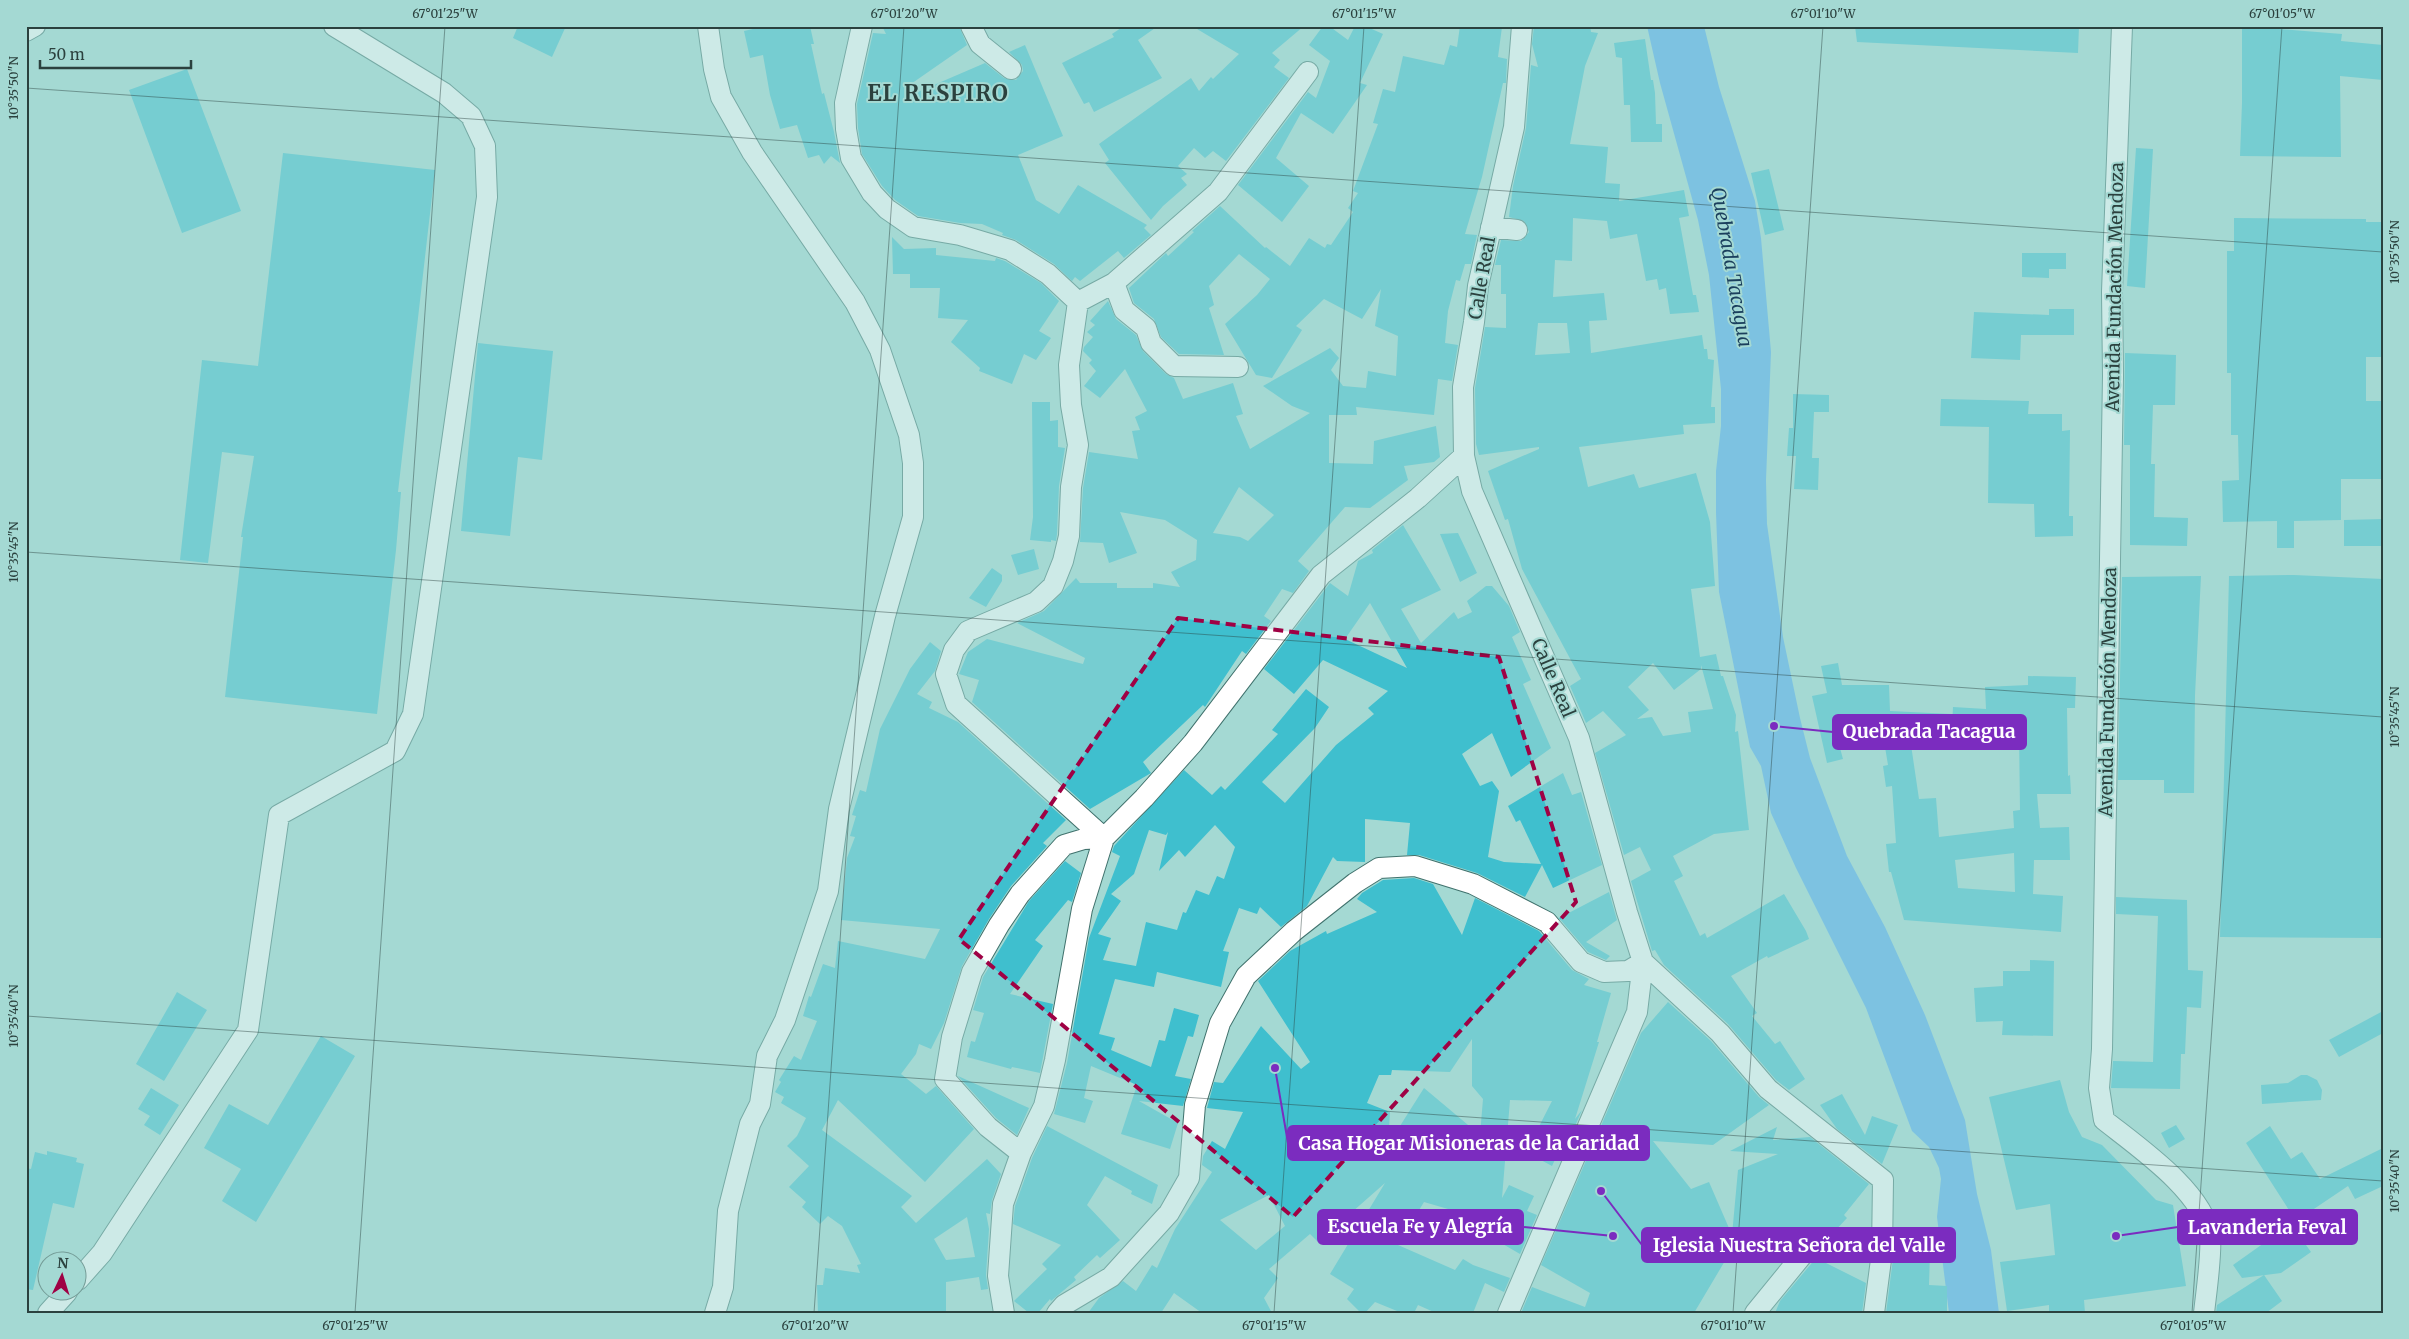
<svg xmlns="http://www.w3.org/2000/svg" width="2409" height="1339" viewBox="0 0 2409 1339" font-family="Merriweather,serif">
	<rect width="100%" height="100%" fill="#a4d9d3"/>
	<path fill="#4fa7f1" d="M1647,26H1704L1719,87L1755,201L1761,238L1771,352L1766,480L1767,524L1783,637L1800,718L1810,758L1847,856L1885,927L1925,1015L1965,1120L1977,1194L1991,1250L1999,1313H1949L1937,1217L1941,1179L1939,1168L1929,1147L1912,1131L1866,1008L1796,868L1771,813L1761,766L1750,747L1719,592L1716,513V471L1721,426V389L1709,275L1698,220L1660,83Z"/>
	<path fill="#3fbfce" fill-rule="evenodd" d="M518,26H566L552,57L513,38Z
		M766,26H810L814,44H811L822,94L824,93L834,132L840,163L831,156L824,164L819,155L808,158L797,125L780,129L770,95L763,55L750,58L744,31Z
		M882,26H959L967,45L908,86L913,94L985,63L1004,78L1016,80L1023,71L1022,65L1009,52L1025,45L1063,136L1018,155L1036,200L1059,214L1078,185L1147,225L1144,228L1151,235L1124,258L1118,251L1080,281L1075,277L1072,281L1054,264L1016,240L1002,235L1003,233L982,224L960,223L918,216L895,200L882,186L862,154L858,128L857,104L873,33L886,34Z
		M1124,26H1158L1138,40L1162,78L1094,112L1089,102L1084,104L1062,63L1114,37L1112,34Z
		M1192,26H1304L1272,53L1280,60L1274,67L1289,78L1226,161L1213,151L1205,158L1194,148L1178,166L1187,174L1181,178L1187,185L1163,206L1151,220L1105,163L1109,160L1099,144L1191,78L1199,91L1211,77L1213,79L1239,54Z
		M1323,26H1329L1348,40L1355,26H1365L1383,34L1360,83L1367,85L1333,134L1301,113L1276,158L1309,186L1282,222L1238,185L1308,92L1316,98L1330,61L1309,45Z
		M1460,26L1502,27L1498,57L1507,59L1506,83H1503L1482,177L1465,234L1477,235L1471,264H1465L1460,281L1456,280L1448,311L1445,343L1458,345L1452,381L1438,379L1434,415L1356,407L1357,415H1329V463L1373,464L1374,441L1436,426L1440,457L1434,462L1404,466L1408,480L1370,508L1345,507L1298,561L1309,571L1293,593L1282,589L1264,616L1271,621L1246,654L1242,651L1205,707L1203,705L1143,762L1151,773L1090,809L972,702L979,680L959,674L968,652L987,639L1083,664L1085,658L1017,623L1044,611L1076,578L1080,583H1117V588H1153V583L1180,587L1171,572L1196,560L1197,540L1165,520L1120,512L1137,553L1109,563L1103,543L1080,542L1083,488L1089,452L1138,459L1132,431L1140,430L1135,417L1147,411L1125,369L1100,398L1084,386L1096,371L1089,363L1092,360L1083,351L1084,347L1093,337L1087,332L1095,325L1090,321L1108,301L1116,319L1136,335L1143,351L1166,374L1174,378L1183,399L1233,383L1243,414L1236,416L1250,449L1310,413L1292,406L1263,386L1330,348L1339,358L1331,370L1343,386L1366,388L1368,371L1396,376L1398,336L1375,326L1381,289L1362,319L1324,299L1296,326L1302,330L1272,378L1256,375L1225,324L1257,295L1270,279L1239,254L1209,286L1214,305L1209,308L1224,355L1179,354L1161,337L1154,319L1134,303L1129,288L1166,253L1168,256L1194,232L1192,231L1220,206L1265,248L1266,247L1290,266L1309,238L1325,248L1327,244L1331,245L1353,212L1348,208L1358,193L1353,191L1378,124L1373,123L1383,89L1395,92L1403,56L1444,65L1450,45L1457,47ZM1239,487L1274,515L1248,541L1240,537L1213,533Z
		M1534,26H1590L1591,32L1598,33L1585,66L1570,144L1608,147L1605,183L1620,184L1619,201L1684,190L1689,216L1679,218L1693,295H1696L1699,312L1670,314L1666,288L1659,290L1657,279L1646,281L1637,234L1610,239L1607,221L1573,218L1572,261L1555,260L1553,297L1604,293L1607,320L1589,321L1591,353L1702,335L1704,349H1707L1708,359L1714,360L1711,407H1715V423L1683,425L1684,434L1579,447L1588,487L1634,474L1639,488L1696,473L1710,522L1715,586L1691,589L1700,657L1716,654L1721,676H1723L1736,715L1735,732L1738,731L1749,830L1714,834L1673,856L1683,876L1674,881L1700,936L1705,933L1707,938L1784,894L1806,931L1809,939L1768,958L1767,956L1731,976L1757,1013L1752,1016L1775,1044L1780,1041L1805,1079L1789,1090L1776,1080L1728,1024L1664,965L1655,950L1652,951L1631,881L1651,870L1640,847L1624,855L1595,753L1626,735L1603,711L1586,723L1570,686L1581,679L1522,569L1508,519L1505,520L1488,471L1539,449V447L1479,455L1476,444L1475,388L1485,327L1506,328V294H1501V265H1495L1501,240L1521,241L1529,232L1524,221L1509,217L1513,186L1526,128L1531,65L1538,67L1532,44ZM1538,323H1567L1570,353L1535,355ZM1653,663L1674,690L1701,669V665L1713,709L1688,712L1691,732L1663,736L1652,717L1637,719L1649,710L1628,687Z
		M1855,26H2079L2078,53L1857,42Z
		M2242,26L2342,34L2341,41L2383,45V80L2340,76L2341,157L2240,156L2242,103Z
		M1645,39L1651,80H1653L1655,93L1656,124H1662V142H1631L1630,105H1624L1622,58L1616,57L1614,43Z
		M187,69L241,211L182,233L129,90Z
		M2136,148L2153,149L2145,288L2127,286Z
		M283,153L435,170L398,492H401L396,550L377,714L225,697L243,537H241L254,456L222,452L208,563L180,560L202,360L258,366Z
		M1769,169L1784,230L1765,235L1751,173Z
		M2234,218L2366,219V222H2383V357H2366V401H2383V479H2341V520L2294,521V548H2277V521L2223,522L2222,481L2239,480L2238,435H2231V373H2227V251H2234Z
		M892,237L904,249L936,248V255L995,261L996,258L1005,261L1041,283L1059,301L1039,331L1051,338L1036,360L1024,354L1012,384L979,371L980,368L951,342L968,320L938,318L940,288H910V274H893Z
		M2022,253H2066V269H2049V278L2022,277Z
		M2049,309H2074V335H2021L2020,360L1971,358L1974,312L2049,315Z
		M478,343L553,351L542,460L518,457L510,536L461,531Z
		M2125,353L2176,355L2175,405H2153L2151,464H2155L2154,517L2188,518L2187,546L2130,545V445H2124Z
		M1793,394L1829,395V412H1814L1812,458H1819L1818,490L1794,489L1796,456H1787L1789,428H1793Z
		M1941,399L2029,401L2028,414H2062V431L2070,430L2069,516H2073V536L2035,537L2034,504L1988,503L1989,427L1940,426Z
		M1032,402H1050V421L1058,420V447L1065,448L1059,486L1057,534L1056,541L1051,540V542L1030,540L1033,517Z
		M2383,519V546H2344V520Z
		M1403,525L1441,590L1401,609L1421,643L1454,612L1458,619L1472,612L1467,601L1486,586H1492L1509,606L1520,632L1512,637L1531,680L1523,684L1551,748L1511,777L1492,733L1462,754L1480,786L1492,781L1499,791L1488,857L1504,862L1541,864L1520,820L1516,822L1508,806L1563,773L1572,795L1581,792L1602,865L1553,888L1542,865L1525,897L1477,873L1419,855H1407L1410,823L1365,819V862L1337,861L1333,857L1307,906L1281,927L1260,907L1257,914L1239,908L1223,951L1229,952L1221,987L1157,972L1154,987L1115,979L1099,1034L1115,1038L1111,1050L1151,1067L1159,1040L1165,1041L1174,1008L1199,1015L1193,1037L1188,1036L1175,1076L1191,1079L1183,1106L1139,1101L1178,1123L1170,1149L1121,1134L1137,1085L1091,1066L1084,1098L1093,1101L1085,1123L1054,1114L1067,1063L1089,938L1120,856L1112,852L1114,846L1184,770L1212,795L1221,786L1225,790L1278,734L1272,730L1306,689L1329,707L1315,728L1262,782L1285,803L1336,745L1374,714L1368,708L1388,691L1323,660L1294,694L1264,669L1330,583L1348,596L1358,561L1373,553L1372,550ZM1370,603L1407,668L1345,639ZM1215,825L1235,847L1224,879L1217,876L1209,895L1196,890L1186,913L1183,912L1177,930L1146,922L1136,966L1103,960L1111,938L1098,934L1121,901L1111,894L1134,874L1149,830L1166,835L1168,832L1159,871L1179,850L1185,857Z
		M1458,533L1477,573L1460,582L1440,534Z
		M1034,549L1039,569L1018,575L1011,555Z
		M992,568L1002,575V581L986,607L969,598Z
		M2294,575L2383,579V938L2220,937L2229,576Z
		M2201,576L2195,695L2194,793H2164V780H2118L2122,577Z
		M930,642L941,651L935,671L917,694L932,702L929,708L958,722L1066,820L1043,843L1047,846L1011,886L989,919L962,966L944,1023L931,1049L919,1044L916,1054L901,1074L926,1094L936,1086L974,1129L925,1182L838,1100L822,1130L912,1196L901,1207L916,1223L987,1159L1001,1174L992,1200L990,1214L986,1213L989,1229L986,1275L988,1289L981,1290L979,1277L946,1282V1313H818L817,1285H823L825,1268L860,1273L857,1265L861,1264L842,1226L828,1216L820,1224L802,1207L806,1202L789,1187L809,1166L787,1146L797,1136L806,1118L781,1103L784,1097L775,1092L781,1082L779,1080L794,1056L801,1060L817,1021L803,1016L809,996L811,997L823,964L835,968L838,941L925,959L940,929L841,920L847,858L855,837L850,836L856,816L852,815L860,790L866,792L880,729L910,669ZM967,1217L975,1257L946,1260L934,1239Z
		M1838,663L1842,685H1889L1890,711L1951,714L1950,740L1910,738L1919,799L1936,798L1939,837L2014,828L2013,811L2020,810L2019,730L1952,727L1953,707L1986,709L1985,687L2028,685V676L2076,677L2075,708H2067L2068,776L2070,775L2071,794H2037L2040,828L2069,827L2070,860H2034L2033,894L2063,896L2061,932L1904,920L1891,872H1889L1886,844L1896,843L1892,786L1886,787L1883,766L1888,765L1882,729L1834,726L1843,759L1827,763L1812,696L1827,693L1821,666ZM2014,853L2015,892L1958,888L1955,860Z
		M1065,861L1081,873L1072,902L1068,900L1035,940L1043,946L1010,994L1053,1004L1040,1073L1012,1067L1011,1069L967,1057L971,1041L975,1042L984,1013L973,1010L983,977L1029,901Z
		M1414,878L1433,884L1462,935L1475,898L1539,931L1572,970L1589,979L1584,985L1611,993L1597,1042H1599L1575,1119L1582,1110L1566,1147L1562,1145L1552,1166L1526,1152L1552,1101L1510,1100L1502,1198L1509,1185L1534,1196L1527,1211L1537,1215L1520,1254L1489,1236L1492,1231L1461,1218L1448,1209L1424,1202L1398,1245L1455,1270L1463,1259L1473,1265L1510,1278L1504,1292L1485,1283L1473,1313H1436L1418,1305L1414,1313H1402L1375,1302L1365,1313H1361L1347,1299L1354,1289L1330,1274L1385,1183L1318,1242L1310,1234L1269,1269L1278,1278L1264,1298L1272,1313H1202L1174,1293L1161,1313H1088L1099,1298L1123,1281L1136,1291L1152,1265L1157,1268L1175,1229L1212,1172L1202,1165L1203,1156L1212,1141L1225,1149L1243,1112L1207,1108L1214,1082L1223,1083L1261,1026L1301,1069L1310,1062L1258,981L1290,951L1326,931L1327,934L1377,912L1357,899L1362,893L1383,880ZM1472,1039V1086L1483,1099L1480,1135L1424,1088L1388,1145L1390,1112L1367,1103L1379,1075H1391L1392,1070L1450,1072ZM1269,1195L1285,1226L1256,1250L1220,1220Z
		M1609,892L1617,920L1586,942L1610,956L1606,960L1588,952L1559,918Z
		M2116,897L2187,900L2188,970L2203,971L2201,1008L2187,1007L2185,1054H2181L2180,1089L2111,1088L2113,1061L2153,1062L2158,916L2116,914Z
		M2030,960L2054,961L2053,1036L2002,1035L2003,1021L1976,1022L1974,988L2003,986V971H2030Z
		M177,992L207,1010L164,1081L136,1064Z
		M1668,1002L1711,1041L1759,1097L1769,1105L1713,1145L1653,1141L1691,1189L1709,1182L1732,1235L1738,1170L1778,1154L1730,1151L1777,1127L1773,1140L1810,1137L1869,1184L1844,1215L1847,1218L1821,1246L1816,1238L1804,1236L1781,1262L1773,1257L1778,1247L1735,1244L1694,1313H1521L1532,1287L1585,1307L1590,1293L1541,1265L1641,1033Z
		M2383,1011V1033L2339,1057L2329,1040Z
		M321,1036L355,1056L256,1222L222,1201L241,1169L204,1148L229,1104L268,1125Z
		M2301,1075H2307L2317,1080L2322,1090L2321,1100L2262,1104L2261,1085L2288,1083Z
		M958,1076L1029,1108L1017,1135L996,1118Z
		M2060,1080L2069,1112L2082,1137L2102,1145L2156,1200L2173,1205L2186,1286L2084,1300L2085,1313H2049V1305L2007,1311L2000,1262L2055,1255L2050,1204L2016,1210L1989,1097Z
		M151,1088L179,1105L160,1135L144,1125L150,1116L138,1109Z
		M1842,1094L1865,1135L1872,1116L1898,1125L1882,1164L1837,1129L1820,1105Z
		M2176,1125L2185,1139L2169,1148L2161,1133Z
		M1047,1126L1158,1185L1152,1204L1131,1194L1132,1191L1105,1176L1087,1205L1120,1240L1100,1258L1097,1255L1074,1277L1076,1280L1051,1301L1050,1299L1038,1313H1029L1014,1301L1047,1269L1042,1264L1061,1245L1013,1224L1015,1206L1032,1158Z
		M2270,1126L2291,1159L2302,1152L2320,1179L2383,1148V1186L2355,1199L2348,1186L2296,1221L2246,1143Z
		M47,1151L77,1158L76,1162L84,1164L74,1208L53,1203L33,1290L26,1289V1168L31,1169L35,1152L47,1155Z
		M2291,1224L2311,1252L2281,1273L2242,1278L2233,1265Z
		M1894,1251L1930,1253L1929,1285L1947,1286V1313H1886Z
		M1816,1258L1866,1283L1862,1313H1775L1780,1301Z
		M2264,1275L2282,1301L2266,1313H2216L2217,1305Z"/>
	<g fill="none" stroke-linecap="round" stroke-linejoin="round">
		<g stroke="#40726d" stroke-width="22">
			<path id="street" d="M708,26L714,69L721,97L752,152L855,302L880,350L909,435L913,463V517L885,616L839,809L828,891L785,1020L767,1056L760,1104L750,1124L728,1211L723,1287L715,1313
				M862,26L845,103L846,129L851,158L872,193L887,209L913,227L960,235L1010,250L1048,274L1078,302L1069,365L1071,405L1078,445L1071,487L1069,536L1063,561L1053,586L1036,602L968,631L954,650L946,674L956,704L1104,838L1082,909L1055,1060L1044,1106L1021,1153L1003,1204L998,1276L1004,1313
				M971,26L980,44L1011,69
				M2122,26L2112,292L2113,376L2102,1049L2099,1088L2104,1120C2138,1147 2204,1192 2210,1236C2212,1254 2206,1294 2204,1313
				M26,31L35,26
				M1491,227L1517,230
				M1114,283L1124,310L1146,328L1151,343L1174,366L1238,367
				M1078,302L1114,283L1218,192L1308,72
				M1021,1153L988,1127L945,1079L952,1037L972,972L999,925L1020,894L1064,845L1084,839L1104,838L1144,798L1193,743L1321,575L1418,498L1464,456
				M78,1280L102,1253L248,1030L279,815L395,751L413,714L487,197L485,146L471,116L444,93L334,26
				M48,1313L67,1292
				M1057,1313L1064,1305L1111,1277L1169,1213L1189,1178L1195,1105L1220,1023L1246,976L1294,931L1355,883L1379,868L1415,866L1473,884L1547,922L1581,962L1604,972L1628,971L1643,962L1720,1033L1768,1089L1883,1180L1882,1252L1874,1313
				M1508,1313L1637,1012L1643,962L1627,912L1579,738L1472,491L1464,456L1463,387L1474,322L1478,286L1514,127L1522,26
				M1755,1313L1809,1247"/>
		</g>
		<use href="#street" stroke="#fff" stroke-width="20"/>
	</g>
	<path d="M0 0H2409V1339H0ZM1178,618L1499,657L1576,902L1293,1217L959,939Z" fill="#a4d9d3" fill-opacity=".55" fill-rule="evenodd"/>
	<path fill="none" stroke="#9f0144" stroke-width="4" stroke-dasharray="10 6" stroke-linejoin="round" d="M1178,618L1499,657L1576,902L1293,1217L959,939Z"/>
	<path fill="none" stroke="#2b413e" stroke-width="1" stroke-opacity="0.45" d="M26,88L2383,252M26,552L2383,717M26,1016L2383,1181M355,1313L445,26M814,1313L904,26M1274,1313L1364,26M1733,1313L1823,26M2192,1313L2282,26"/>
	<g text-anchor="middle" stroke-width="4" stroke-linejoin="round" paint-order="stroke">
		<g font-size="18" fill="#2b413e" stroke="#a4d9d3">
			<text transform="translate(1482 278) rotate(-80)" y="6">Calle Real</text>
			<text transform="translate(2115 287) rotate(-89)" y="6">Avenida Fundación Mendoza</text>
			<text transform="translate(1553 678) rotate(67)" y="6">Calle Real</text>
			<text transform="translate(2108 692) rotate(-89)" y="6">Avenida Fundación Mendoza</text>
		</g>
		<g font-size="19" font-style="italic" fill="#1b3f5d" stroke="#a4d9d3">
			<text transform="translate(1732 267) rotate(80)" y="7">Quebrada Tacagua</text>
		</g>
		<g font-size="22" font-weight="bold" letter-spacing="1" fill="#2b413e" stroke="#a4d9d3">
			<text x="938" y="101">EL RESPIRO</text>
		</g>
	</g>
	<path fill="none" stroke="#7b2cbf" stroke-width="2" d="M1774 726L1833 732M1275 1068L1288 1143M1613 1236L1523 1227M2116 1236L2178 1227M1601 1191L1642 1245"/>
	<g fill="#7b2cbf" stroke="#a4d9d3" stroke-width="2">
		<circle cx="1774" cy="726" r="5"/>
		<circle cx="1275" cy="1068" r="5"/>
		<circle cx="1613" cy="1236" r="5"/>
		<circle cx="2116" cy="1236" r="5"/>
		<circle cx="1601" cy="1191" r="5"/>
	</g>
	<g fill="#7b2cbf" stroke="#7b2cbf" stroke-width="2">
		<rect x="1833" y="715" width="193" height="34" rx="5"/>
		<rect x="1288" y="1126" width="361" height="34" rx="5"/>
		<rect x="1318" y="1210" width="205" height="34" rx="5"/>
		<rect x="2178" y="1210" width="179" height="34" rx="5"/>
		<rect x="1642" y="1228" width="313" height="34" rx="5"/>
	</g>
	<g font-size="19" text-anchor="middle" font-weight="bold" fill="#fff">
		<text x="1929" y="738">Quebrada Tacagua</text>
		<text x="1469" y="1150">Casa Hogar Misioneras de la Caridad</text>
		<text x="1420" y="1233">Escuela Fe y Alegría</text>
		<text x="2267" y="1234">Lavanderia Feval</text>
		<text x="1799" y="1252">Iglesia Nuestra Señora del Valle</text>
	</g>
	<rect width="2409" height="1339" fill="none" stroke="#a4d9d3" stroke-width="55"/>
	<g transform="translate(62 1276) rotate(4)"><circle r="24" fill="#a4d9d3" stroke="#749c97"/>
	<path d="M0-4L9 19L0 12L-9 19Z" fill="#9f0144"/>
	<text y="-8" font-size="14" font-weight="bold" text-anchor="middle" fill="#2b413e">N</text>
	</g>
	<path d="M40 60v8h151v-8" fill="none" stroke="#2b413e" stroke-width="2.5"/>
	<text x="48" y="60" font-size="15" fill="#2b413e" stroke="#a4d9d3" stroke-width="4" paint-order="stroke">50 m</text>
	<rect x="28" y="28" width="2354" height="1284" fill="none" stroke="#2b413e" stroke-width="2"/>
	<g font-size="12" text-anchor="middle" fill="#2b413e">
		<text x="445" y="18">67°01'25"W</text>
		<text x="904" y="18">67°01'20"W</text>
		<text x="1364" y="18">67°01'15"W</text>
		<text x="1823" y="18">67°01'10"W</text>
		<text x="2282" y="18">67°01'05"W</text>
		<text transform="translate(14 88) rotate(-90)" y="4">10°35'50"N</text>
		<text transform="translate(2395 252) rotate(-90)" y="4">10°35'50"N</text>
		<text transform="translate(14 552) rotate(-90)" y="4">10°35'45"N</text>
		<text transform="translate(2395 717) rotate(-90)" y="4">10°35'45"N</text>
		<text transform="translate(14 1016) rotate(-90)" y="4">10°35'40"N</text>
		<text transform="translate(2395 1181) rotate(-90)" y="4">10°35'40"N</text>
		<text x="355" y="1330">67°01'25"W</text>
		<text x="815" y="1330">67°01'20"W</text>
		<text x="1274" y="1330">67°01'15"W</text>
		<text x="1733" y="1330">67°01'10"W</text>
		<text x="2193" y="1330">67°01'05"W</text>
	</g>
</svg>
